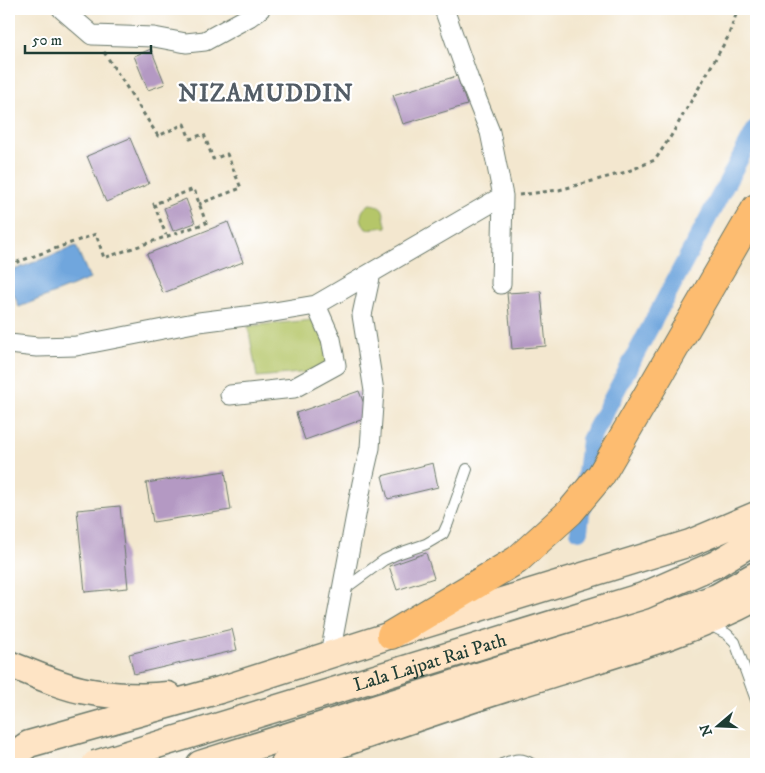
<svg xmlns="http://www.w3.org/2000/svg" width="765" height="773" viewBox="0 0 765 773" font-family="'IM FELL DW Pica',serif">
	<rect width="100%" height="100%" fill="#fff"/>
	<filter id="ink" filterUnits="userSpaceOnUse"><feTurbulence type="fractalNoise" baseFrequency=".02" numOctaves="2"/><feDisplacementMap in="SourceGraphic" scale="10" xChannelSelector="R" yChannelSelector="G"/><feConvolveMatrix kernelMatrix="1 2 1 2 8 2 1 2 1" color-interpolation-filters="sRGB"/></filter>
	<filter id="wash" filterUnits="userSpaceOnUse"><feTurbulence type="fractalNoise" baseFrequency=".0096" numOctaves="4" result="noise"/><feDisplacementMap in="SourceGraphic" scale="20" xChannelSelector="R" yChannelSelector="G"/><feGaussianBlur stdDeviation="1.12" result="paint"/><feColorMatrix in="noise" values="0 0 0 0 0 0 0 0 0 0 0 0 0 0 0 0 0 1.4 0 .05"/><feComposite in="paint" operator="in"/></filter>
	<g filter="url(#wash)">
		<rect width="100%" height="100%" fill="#f3e7cf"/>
		<path fill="#b5c669" stroke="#6a824e" d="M370,204C389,206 381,214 387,227L366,229C359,219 359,210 370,204Z
			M323,319L331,370L257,377L248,326Z"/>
		<path fill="#6fa6dd" stroke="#477288" d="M76,246L90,279L19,307L9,282V272Z"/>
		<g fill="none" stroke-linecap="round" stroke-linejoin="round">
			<path stroke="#6fa6dd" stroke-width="18" d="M579,531L590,440L756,128"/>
		</g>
		<g id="blocks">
			<path fill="#b499c3" d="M151,49L165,84L148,90L134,56Z
				M457,76L467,105L403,124L393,95Z
				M130,138L149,184L106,202L87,156Z
				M186,199L195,223L173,231L164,208Z
				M228,222L243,262L163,293L147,254Z
				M541,291L546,346L512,349L507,293Z
				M359,391L369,417L305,440L296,413Z
				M433,463L438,487L388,499L382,476Z
				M225,471L231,510L153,522L146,483Z
				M120,506L128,588L85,592L77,510Z
				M426,553L434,578L397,590L389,566Z
				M232,629L237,650L134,674L129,654Z"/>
		</g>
	</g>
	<g filter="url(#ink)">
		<use href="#blocks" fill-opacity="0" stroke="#69786a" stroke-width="1"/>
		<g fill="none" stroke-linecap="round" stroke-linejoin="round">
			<g stroke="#69786a" stroke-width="12">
				<path id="lane" d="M343,590L384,560L397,554L426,544L443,534L448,523L467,469
					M708,624L727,634L735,642L756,700
					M502,764C513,760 521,756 532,764"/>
			</g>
			<g stroke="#69786a" stroke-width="21">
				<path id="street" d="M62,9L92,35L154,37L186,43L205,41L249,17L260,9
					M444,9L469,80L490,132L503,196L501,284
					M9,344L37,347L76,346L199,322L262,314L316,305L503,196
					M230,395L294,388L336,365L331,339L316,305
					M330,654L362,483L370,448L374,391L362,315L371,273"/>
			</g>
			<g stroke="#69786a" stroke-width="29">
				<path id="secondary" d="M716,564L756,540
					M9,664C32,673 62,687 86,691C113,696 141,698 168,695
					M9,758L29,744L220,690L391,635L690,543L756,515
					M200,764L654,620L717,597L756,575
					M284,764C367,735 451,705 536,679C610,655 687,635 756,598"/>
			</g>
			<g stroke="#69786a" stroke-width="30">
				<path id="highway" d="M391,635L517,560L570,512L601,475L756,208"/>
			</g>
			<path stroke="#69786a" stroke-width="3" stroke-dasharray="4 4" stroke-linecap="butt" d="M104,52L158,136L184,124L190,139L204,134L213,159L227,154L241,188L199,204
				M519,195L559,190L626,172L655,160L671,136L728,37L738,9
				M9,265L96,234L104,258L206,223L194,189L154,204L166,235"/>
			<use href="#lane" stroke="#fff" stroke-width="10"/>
			<use href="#street" stroke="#fff" stroke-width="19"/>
			<use href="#secondary" stroke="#fee4c5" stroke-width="26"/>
			<use href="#highway" stroke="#fdbc6f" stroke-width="28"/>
			<g stroke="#69786a" stroke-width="29" stroke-linecap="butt">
				<g id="secondary-bridge">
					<path id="s1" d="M95,764L643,596L716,564"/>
				</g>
			</g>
			<use href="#secondary-bridge" stroke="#fee4c5" stroke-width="26"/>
		</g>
	</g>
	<g text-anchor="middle" stroke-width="4.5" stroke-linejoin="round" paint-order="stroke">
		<g font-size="19" fill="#1f3d34" stroke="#fff">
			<text dy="7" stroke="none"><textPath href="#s1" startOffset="350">Lala Lajpat Rai Path</textPath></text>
		</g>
		<g font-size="24" font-weight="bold" letter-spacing="1" fill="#535d66" stroke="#fff">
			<text x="266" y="101">NIZAMUDDIN</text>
		</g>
	</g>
	<rect width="765" height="773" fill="none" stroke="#fff" stroke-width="30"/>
	<g transform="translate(718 726) rotate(251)" stroke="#ffffff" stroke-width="4" paint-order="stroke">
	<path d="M0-4L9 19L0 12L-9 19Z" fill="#1f3d34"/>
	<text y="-8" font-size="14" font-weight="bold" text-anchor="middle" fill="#1f3d34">N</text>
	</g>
	<path d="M25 45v8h126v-8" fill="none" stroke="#1f3d34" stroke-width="2.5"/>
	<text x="32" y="45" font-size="15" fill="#1f3d34" stroke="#ffffff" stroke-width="4" paint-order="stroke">50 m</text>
</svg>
